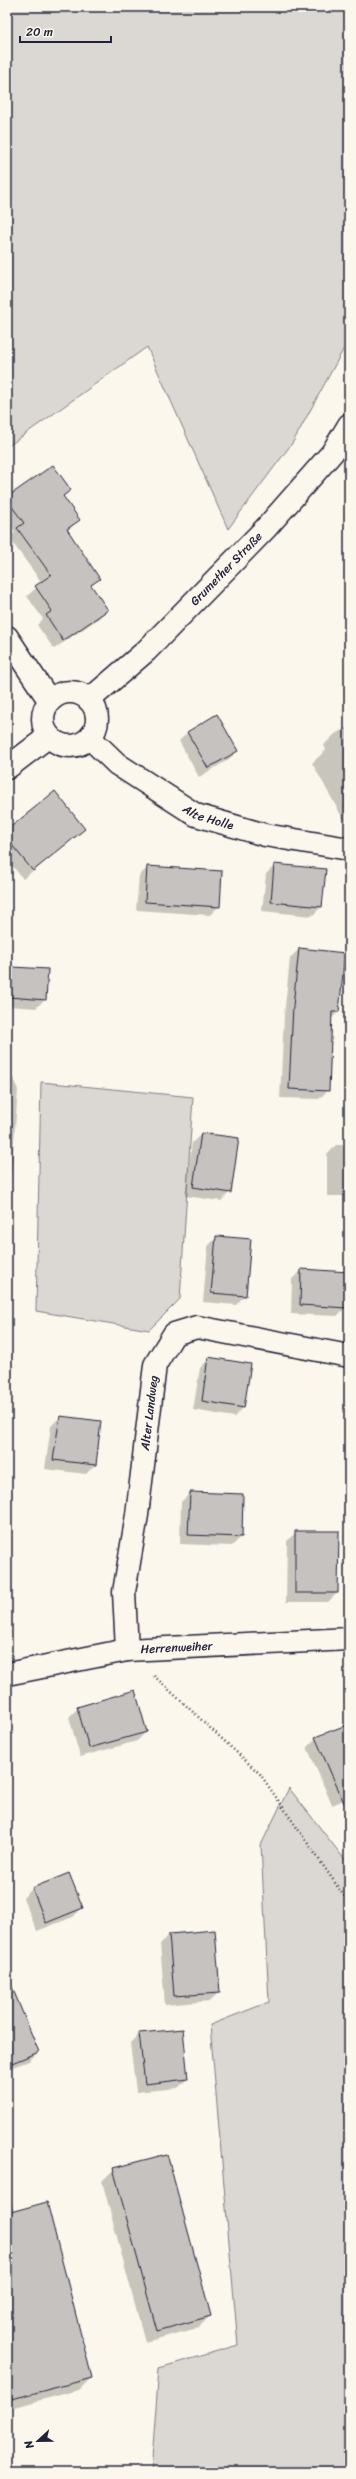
<svg xmlns="http://www.w3.org/2000/svg" width="356" height="2479" viewBox="0 0 356 2479" font-family="Sriracha,sans-serif">
	<rect width="100%" height="100%" fill="#fbf7ec"/>
	<filter id="ink" filterUnits="userSpaceOnUse"><feTurbulence type="fractalNoise" baseFrequency=".025" numOctaves="2"/><feDisplacementMap in="SourceGraphic" scale="8" xChannelSelector="R" yChannelSelector="G"/><feConvolveMatrix kernelMatrix="1 2 1 2 8 2 1 2 1" color-interpolation-filters="sRGB"/></filter>
	<g filter="url(#ink)">
		<path fill="#dbd8d3" stroke="#7e7d87" d="M7,7H349V339L293,442L228,529L147,347L7,447Z
			M41,1082L193,1097L180,1299L149,1330L36,1311Z
			M289,1788L349,1865V2472H151L159,2368L238,2345L210,2025L269,2002L261,1845Z"/>
		<path fill="#0003" d="M70,490L63,497L79,520L67,531L98,579L91,586L107,610L98,619L54,649L37,625L43,619L27,596L42,583L9,538L15,532L7,521V498Z
			M349,726V822L346,824L312,763L326,750L324,745L335,734Z
			M188,732L237,751L228,760L199,777L179,741Z
			M84,829L23,879L7,859V831Z
			M275,865L321,907L312,916L262,911L266,874Z
			M148,867L219,906L210,915L136,910L139,876Z
			M299,949L338,1012L331,1019L328,1090L319,1099L280,1098L284,1016L290,958Z
			M12,968L45,999L36,1008L7,1006V973Z
			M7,1063L18,1090L10,1191L7,1194Z
			M201,1134L230,1192L221,1201L185,1196L192,1143Z
			M336,1145H349V1196H327V1154Z
			M217,1237L245,1295L236,1305L203,1302L208,1246Z
			M302,1270L346,1307L337,1316L291,1314L292,1279Z
			M209,1359L243,1408L234,1417L193,1410L200,1368Z
			M60,1417L100,1422L95,1465L86,1474L45,1469L51,1426Z
			M190,1493L241,1537L232,1546L180,1544L181,1502Z
			M296,1532L337,1593L328,1602H286L287,1541Z
			M78,1708L146,1732L137,1741L80,1757L69,1717Z
			M349,1725V1798L332,1805L307,1747L316,1738Z
			M68,1874L82,1908L73,1917L37,1931L23,1898L32,1889Z
			M214,1932L219,1992L210,2001L165,2005L160,1944L169,1935Z
			M7,2003L38,2052L29,2061L7,2069Z
			M139,2034L187,2079L178,2088L136,2092L130,2043Z
			M114,2169L210,2316L198,2328L145,2342L102,2181Z
			M7,2183L14,2212L91,2378L79,2390L7,2409Z"/>
		<path fill="#c6c2c0" stroke="#22223b" d="M53,465L71,490L63,496L80,520L67,529L100,579L91,585L108,610L63,641L46,615L52,611L35,586L51,575L17,528L24,523L7,500V497Z
			M217,714L238,751L208,768L187,732Z
			M55,791L85,829L33,871L7,839V830Z
			M274,864L326,869L322,907L271,902Z
			M147,866L222,871L220,907L145,902Z
			M299,948L345,953L339,1012H332L329,1091L289,1089L293,1006Z
			M12,967L48,969L46,1000L9,997Z
			M201,1133L239,1138L231,1193L193,1187Z
			M216,1236L251,1239L246,1296L211,1293Z
			M301,1269L349,1272L347,1308L300,1305Z
			M208,1357L251,1364L244,1408L202,1401Z
			M60,1416L101,1421L96,1465L53,1460Z
			M190,1492L243,1494L242,1537L188,1535Z
			M295,1531H339L338,1593H295Z
			M135,1690L147,1732L89,1748L77,1707Z
			M349,1724V1814L315,1737Z
			M69,1873L83,1908L46,1923L32,1888Z
			M215,1930L220,1993L174,1996L169,1934Z
			M7,1975L39,2052L7,2065Z
			M183,2029L188,2079L145,2084L139,2033Z
			M167,2154L211,2316L157,2331L113,2168Z
			M47,2202L92,2378L12,2399L7,2381V2213Z"/>
		<g fill="none" stroke-linecap="round" stroke-linejoin="round">
			<g stroke="#22223b" stroke-width="25">
				<g id="minor">
					<path d="M7,637L49,700"/>
					<path id="s1" d="M90,738L117,764L196,815L265,835L349,849"/>
					<path id="s2" d="M127,1650L124,1592L137,1515L155,1365L174,1334L197,1327L349,1356"/>
					<path id="s3" d="M7,1674L127,1650L349,1639"/>
				</g>
			</g>
			<g stroke="#22223b" stroke-width="25">
				<g id="tertiary">
					<circle cx="70" cy="719" r="27"/>
					<path id="s4" d="M89,700L146,651L266,528L332,453L349,425"/>
					<path d="M7,768L49,736"/>
				</g>
			</g>
			<path stroke="#22223b" stroke-width="2.5" stroke-dasharray="1 3" stroke-linecap="butt" d="M154,1676L260,1774L349,1903"/>
			<use href="#minor" stroke="#fbf7ec" stroke-width="22"/>
			<use href="#tertiary" stroke="#fbf7ec" stroke-width="22"/>
		</g>
	</g>
	<g text-anchor="middle" stroke-width="3" stroke-linejoin="round" paint-order="stroke">
		<g font-size="12" fill="#22223b" stroke="#fbf7ec">
			<text dy="4" stroke="none"><textPath href="#s4" startOffset="190">Grumether Straße</textPath></text>
			<text dy="4" stroke="none"><textPath href="#s1" startOffset="144">Alte Holle</textPath></text>
			<text dy="4" stroke="none"><textPath href="#s2" startOffset="239">Alter Landweg</textPath></text>
			<text dy="4" stroke="none"><textPath href="#s3" startOffset="172">Herrenweiher</textPath></text>
		</g>
	</g>
	<rect width="356" height="2479" fill="none" stroke="#fbf7ec" stroke-width="24"/>
	<rect x="12" y="12" width="332" height="2455" fill="none" stroke="#22223b" stroke-width="1.5" filter="url(#ink)"/>
	<g transform="translate(38 2441) rotate(248)" stroke="#fbf7ec" stroke-width="3" paint-order="stroke">
	<path d="M0-3L7 15L0 10L-7 15Z" fill="#22223b"/>
	<text y="-6" font-size="11" font-weight="bold" text-anchor="middle" fill="#22223b">N</text>
	</g>
	<path d="M20 36v6h91v-6" fill="none" stroke="#22223b" stroke-width="2"/>
	<text x="26" y="36" font-size="12" fill="#22223b" stroke="#fbf7ec" stroke-width="3" paint-order="stroke">20 m</text>
</svg>
